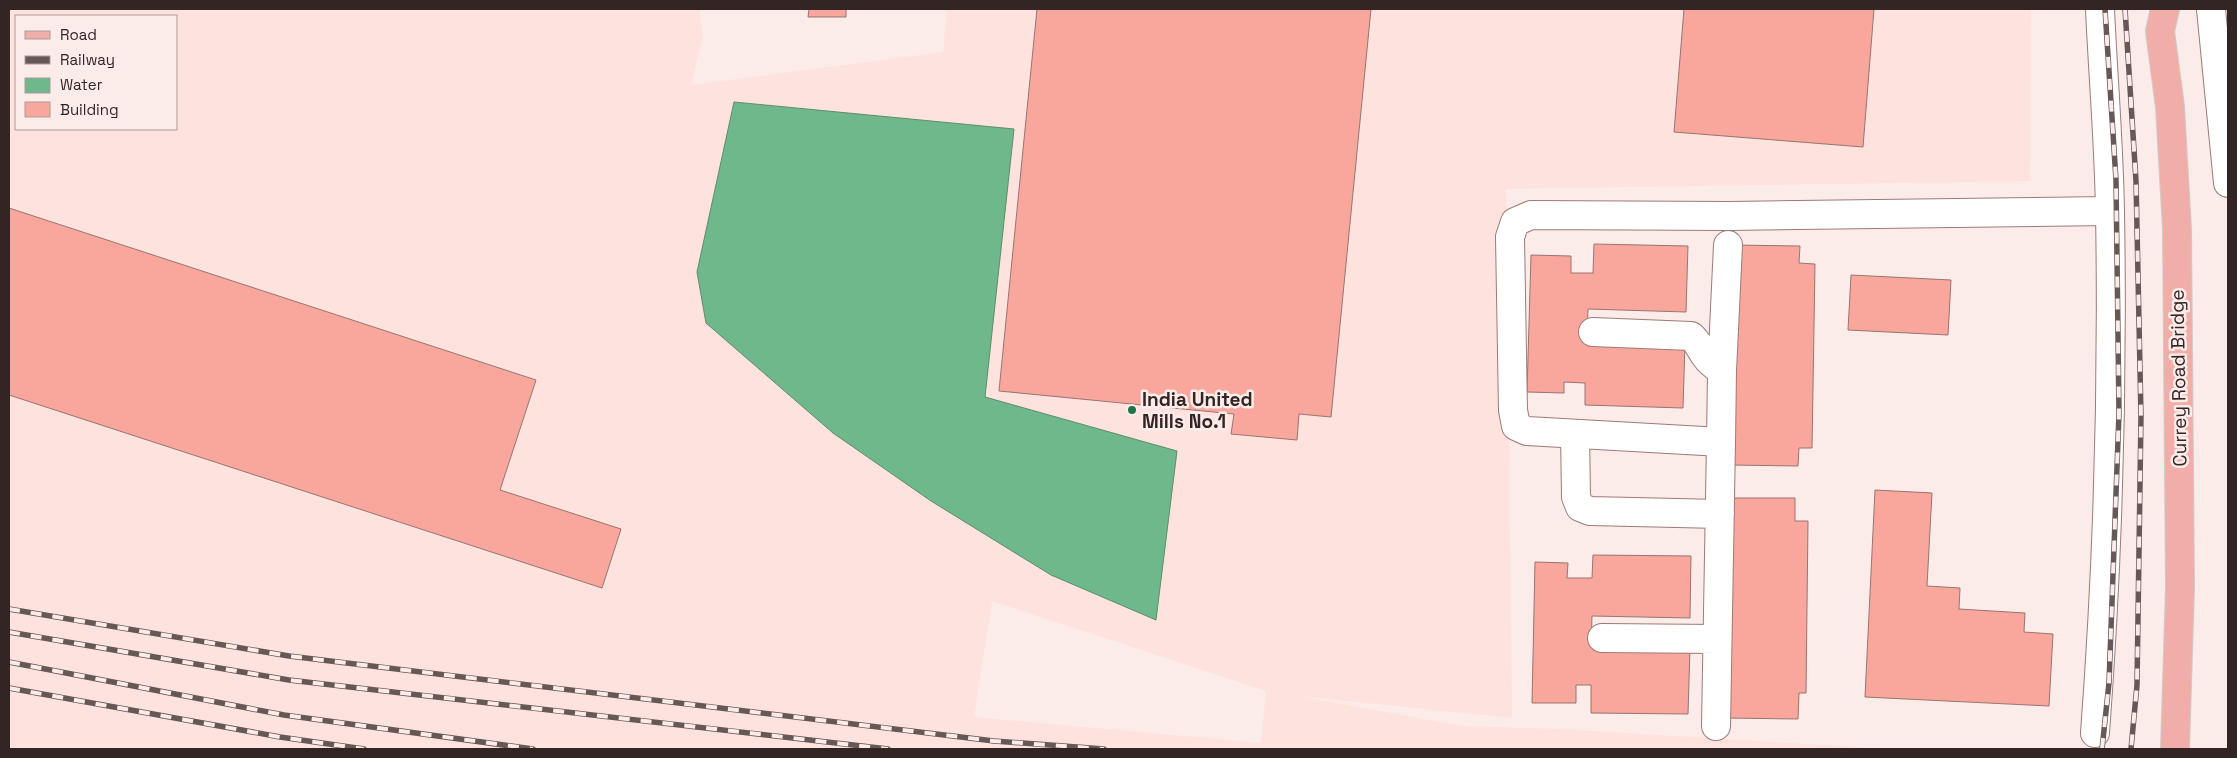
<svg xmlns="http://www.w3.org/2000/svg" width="2237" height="758" viewBox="0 0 2237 758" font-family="'Space Grotesk',sans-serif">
	<rect width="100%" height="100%" fill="#fbecea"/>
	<path fill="#fee2de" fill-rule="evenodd" d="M9,9H699L703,35L691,85L943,52L947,9H2031L2030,181L1506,189L1512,718L1299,696L1462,726L1559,729L1892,749H9ZM16,16H176V129H16ZM992,601L1266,691L1261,743L974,717Z"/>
	<path fill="#6fb88b" stroke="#5d8c6c" d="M734,102L1014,129L985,397L1177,451L1156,620L1051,575L931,501L833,433L706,323L697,272Z"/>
	<path fill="#f9a69d" stroke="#977571" d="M809,9H846V17H808Z
		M1037,9H1371L1331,417L1299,414L1297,440L1231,434L1234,414L999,391Z
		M1684,9H1874L1863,147L1674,132Z
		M9,208L536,380L500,490L621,529L602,588L9,395Z
		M1594,244L1688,246L1686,312L1588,309L1587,340L1685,343L1683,408L1585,405V383L1564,382V393L1527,392L1531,255L1571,256V273H1593Z
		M1733,245L1800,246L1799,263L1815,264L1812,448H1799L1798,466L1730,465Z
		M1851,275L1951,280L1948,335L1848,330Z
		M1875,490L1932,493L1927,586L1960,588L1959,609L2025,613L2024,632L2053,634L2049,706L1865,697Z
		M1728,498H1795V521H1808L1806,693H1799L1798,719L1725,718Z
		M1593,555L1691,556L1690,618L1592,616L1591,647L1690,648L1688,714L1591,713V685H1576V703H1532L1535,562L1568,563L1567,578H1592Z"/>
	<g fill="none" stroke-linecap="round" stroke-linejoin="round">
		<g stroke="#9d7b76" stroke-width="30">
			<path id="minor" d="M2211,9L2228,183
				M1593,332L1691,336C1698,342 1700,349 1706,357C1710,363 1716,367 1722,371
				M1575,434L1576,497L1580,507L1590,511L1720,514
				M1721,442L1722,371L1728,245
				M1602,638L1717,639
				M1716,726L1721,442L1527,431L1516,426L1513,410L1510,237L1515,222L1531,215L1729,216L2110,211
				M2095,733C2108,560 2113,386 2110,212C2109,145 2103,76 2100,9"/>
		</g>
		<g stroke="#cecbca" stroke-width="30">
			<path id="major" d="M2165,9L2160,31L2170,107L2177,229L2180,587L2175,749"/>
		</g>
		<use href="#minor" stroke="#fff" stroke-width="28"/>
		<use href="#major" stroke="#f1aea9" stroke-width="28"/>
		<g stroke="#665856" stroke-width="5.5">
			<path id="rail" d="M2125,9L2136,181L2141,416L2137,685L2131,749
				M9,609L289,656L994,741L1104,749
				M9,632L289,680L888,749
				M9,662L284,715L533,749
				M9,688L280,737L364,749
				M2102,749L2109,683L2119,413L2116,180L2105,9"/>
		</g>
		<use href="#rail" stroke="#fbecea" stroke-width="4" stroke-dasharray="11" stroke-linecap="butt"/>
	</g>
	<circle fill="#1c7447" stroke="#fbecea" stroke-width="2" cx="1132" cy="410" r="5"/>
	<g text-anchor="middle" stroke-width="5" stroke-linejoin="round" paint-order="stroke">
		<g font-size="19" fill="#322523" stroke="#fbecea">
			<text transform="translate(2178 378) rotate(-91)" y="7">Currey Road Bridge</text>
		</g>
		<g font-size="19" font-weight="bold" fill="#322523" stroke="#fbecea" text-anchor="start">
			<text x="1142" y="406">India United<tspan x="1142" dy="22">Mills No.1</tspan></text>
		</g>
	</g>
	<rect width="2237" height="758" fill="none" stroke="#322523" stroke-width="20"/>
	<rect x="15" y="15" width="162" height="115" fill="#fbecea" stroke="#ab9c9a"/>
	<rect x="25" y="31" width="25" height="8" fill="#f1aea9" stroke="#ab9c9a"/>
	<text x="60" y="40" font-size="15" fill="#322523">Road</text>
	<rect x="25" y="56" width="25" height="8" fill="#665856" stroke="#ab9c9a"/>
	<text x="60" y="65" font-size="15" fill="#322523">Railway</text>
	<rect x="25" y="78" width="25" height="15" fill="#6fb88b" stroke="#ab9c9a"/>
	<text x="60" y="90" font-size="15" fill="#322523">Water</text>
	<rect x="25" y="102" width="25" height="15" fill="#f9a69d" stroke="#ab9c9a"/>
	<text x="60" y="115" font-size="15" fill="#322523">Building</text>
</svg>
